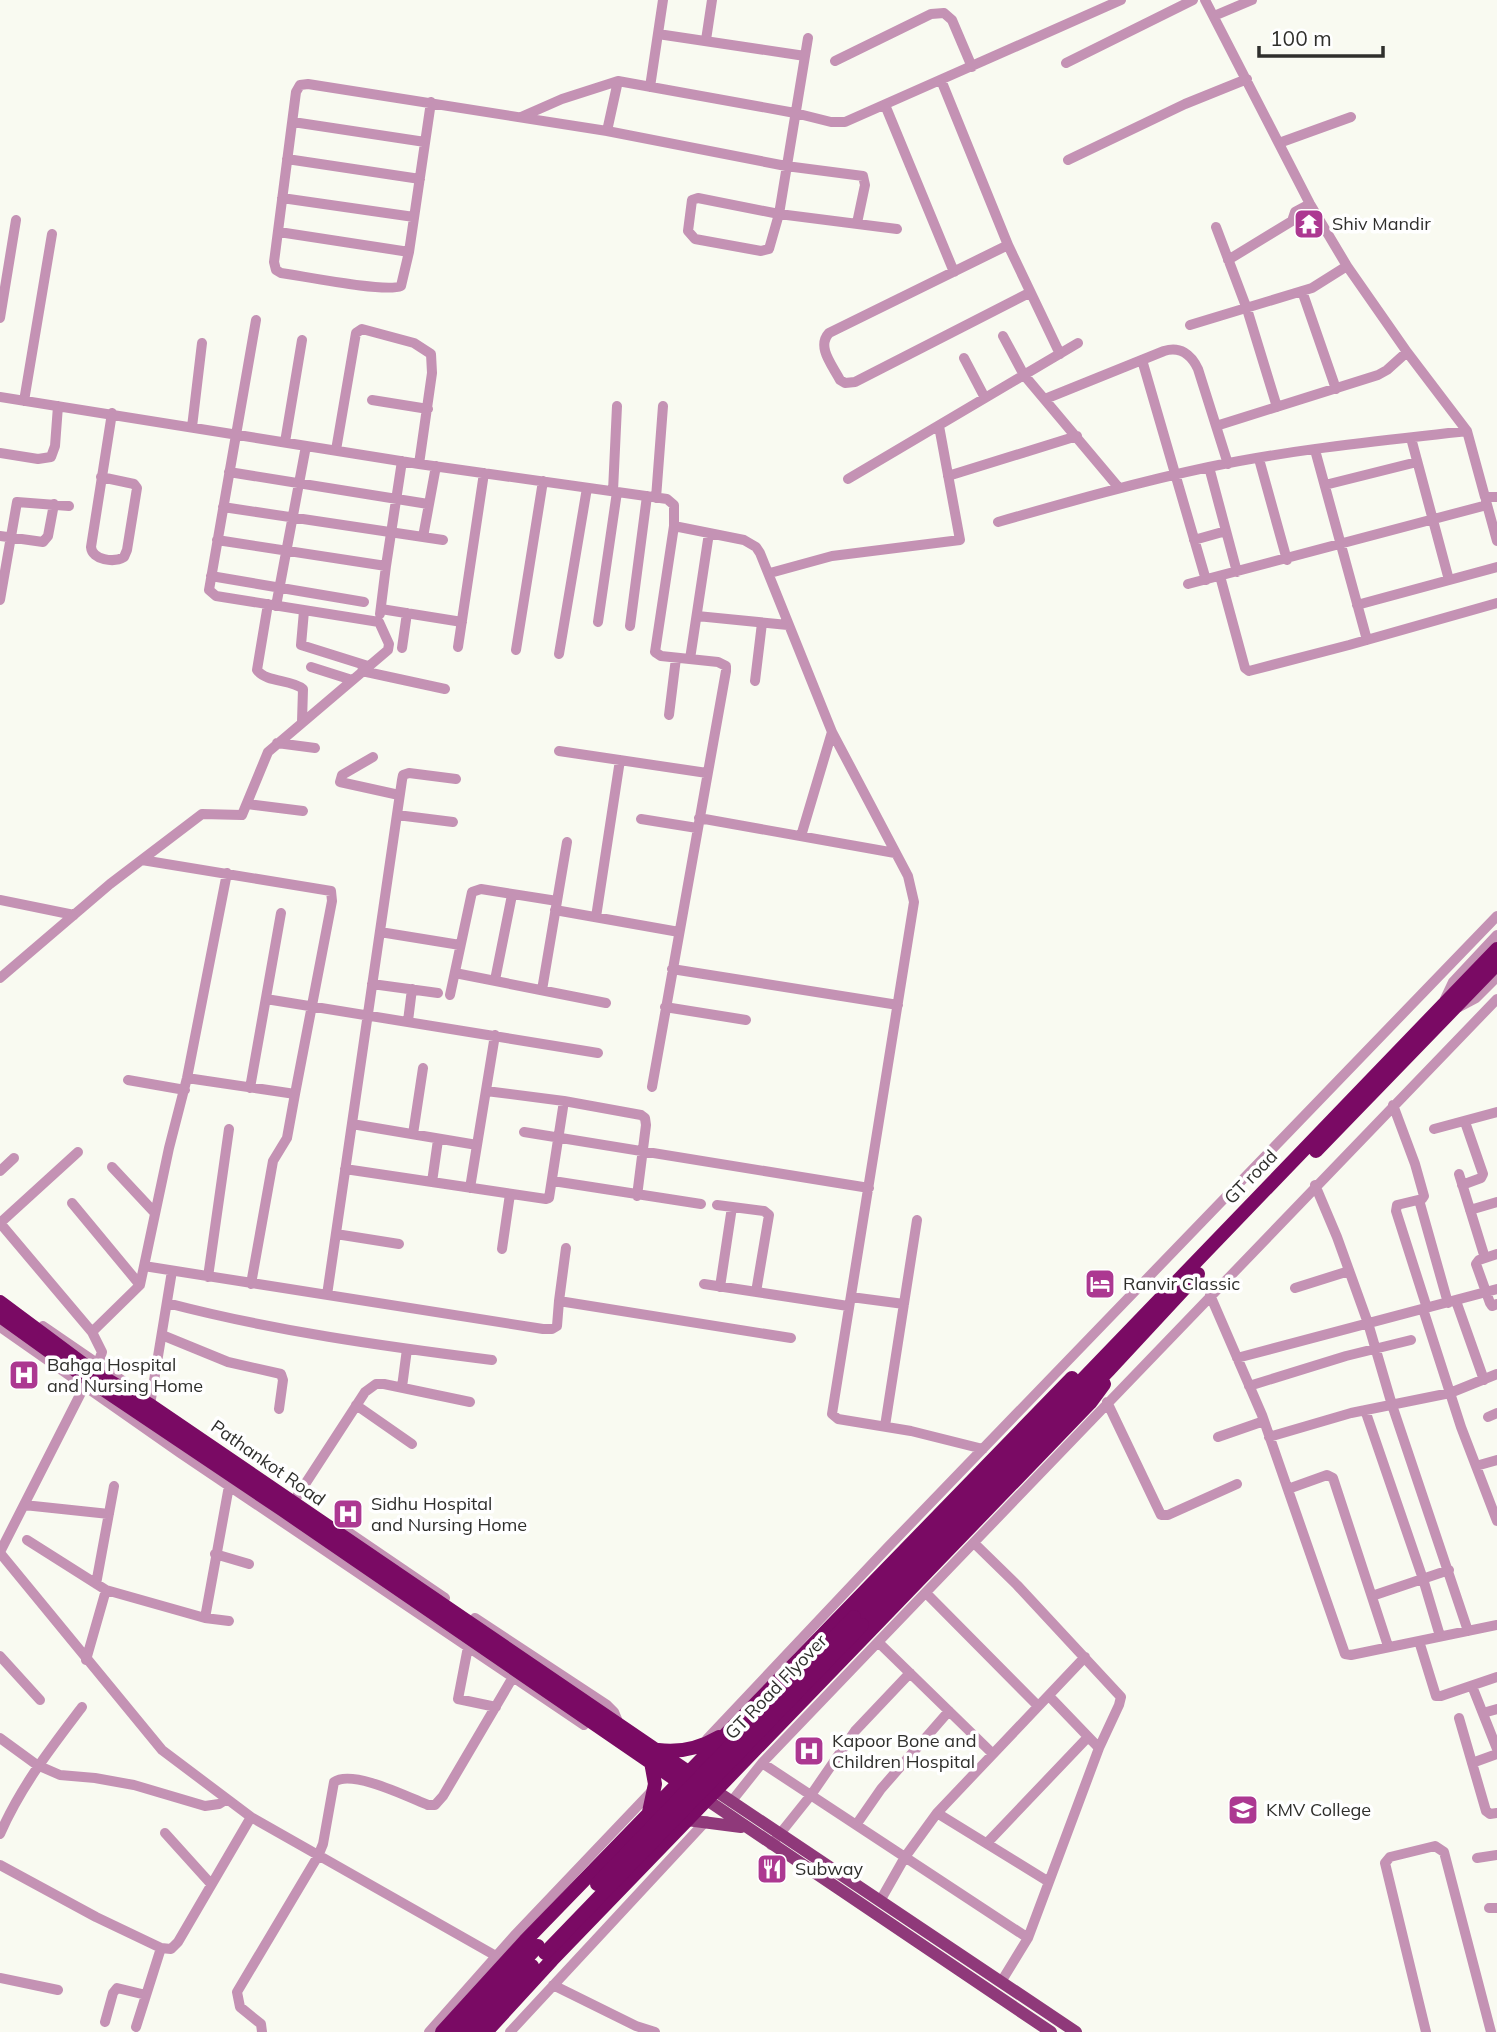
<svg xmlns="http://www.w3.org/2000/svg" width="1497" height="2032" viewBox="0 0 1497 2032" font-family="Mulish,sans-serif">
	<rect width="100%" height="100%" fill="#f9faf1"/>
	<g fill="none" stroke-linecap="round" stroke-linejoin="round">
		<path stroke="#c492b4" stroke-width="10" d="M1205,0L1310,204L1347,266L1407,352L1467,431L1485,497H1497
			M1214,16L1252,0
			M658,34L805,56
			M808,38L779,214L769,249L761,251L695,239L688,231L692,200L698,198L779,214L897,229
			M706,40L712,0
			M835,61L931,14L944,13L952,20L972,67
			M1066,63L1193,0
			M941,80L1008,245L1060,354
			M650,87L663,0
			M431,102L409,252L401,286C385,293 303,276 281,273L276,270L274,262L296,92L300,85L308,84L607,131
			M885,105L954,272
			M521,117L562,99L618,81
			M293,122L425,142
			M1279,143L1351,117
			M287,159L420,179
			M1068,160L1185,104L1247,79
			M282,198L414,217
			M857,223L865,185L863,176L786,166L607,131L618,81L795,113L831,122H845L1121,0
			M1216,227L1247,309L1277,407
			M279,232L409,252
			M1008,245L829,333C816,347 833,366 840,380L845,383L855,382L1029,293
			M1228,260L1292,221L1295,212L1310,204
			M1302,291L1336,389
			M0,318L16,220
			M1190,325L1312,288L1347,266
			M1003,336L1024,375L1119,488
			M964,358L985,398
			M1142,360L1206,580
			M0,397L419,464L667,499L674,505V526L744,540L756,547L760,553L832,732L908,876L914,902L832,1414L838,1419L911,1431L983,1449
			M1045,399L1164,351C1180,346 1191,354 1198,369L1228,464
			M372,400L428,409
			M24,401L52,234
			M1216,426L1378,375L1387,370L1407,352
			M192,427L202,343
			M1411,438L1449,580
			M285,442L302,340
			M336,450L356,333L362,329L414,343L431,354L432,373L419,464
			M1315,450L1367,640
			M0,453L38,459L51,457L55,446L58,406
			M1259,459L1287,560
			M1209,467L1237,572
			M229,472L428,504
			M948,476L1077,436
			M101,477L134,484L137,488L127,550L124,557C114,563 92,560 91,547L112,413
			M848,479L1078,343
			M1325,485L1417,462
			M613,491L617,406
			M656,498L663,406
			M1486,501L1497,541
			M223,507L443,540
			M998,522C1068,502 1138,482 1209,467C1294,449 1381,441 1467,431
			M0,536L43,542L48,536L54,504
			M423,537L436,466
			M217,540L386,566L402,461
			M1194,540L1226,531
			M770,573L832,556L960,540L939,426
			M211,576L364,602
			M1220,576L1245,668L1249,671L1349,645L1497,603
			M1188,584L1487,505
			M0,600L17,502L69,506
			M268,604L257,670C267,683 291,679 303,689L302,722
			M1357,605L1497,567
			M276,606L306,446
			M381,609L462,622
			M304,611L301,645L368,666
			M380,614L386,566
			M697,616L788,625
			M598,622L617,492
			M630,626L647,496
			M458,647L484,473
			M402,648L407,613
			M516,650L543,481
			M559,654L587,488
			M690,659L709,533
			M311,667L352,680
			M362,671L445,689
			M755,681L762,623
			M669,715L676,658
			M277,743L315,748
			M559,751L707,773
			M373,757L342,775L340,782L399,795
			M247,804L303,811
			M397,815L453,822
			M699,818L895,853
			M641,819L697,828
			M801,836L832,732
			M142,860L331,891L332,901L295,1094L187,1078
			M0,900L74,915
			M555,910L679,932
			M596,917L620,760
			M380,932L460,945
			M672,969L898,1005
			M455,973L606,1003
			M0,978L110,884L202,814L242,815L268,752L388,650L389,644L379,622L216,596L209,590L256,320
			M495,980L512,895
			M372,984L438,993
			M542,990L567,842
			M450,995L472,892L481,889L557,901
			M266,999L598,1053
			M1445,999L1453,982L1497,935
			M665,1007L746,1020
			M1459,1007L1476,998L1497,977
			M408,1021L412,989
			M128,1080L185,1090
			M652,1087L726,671V666L718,662L661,656L655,652L674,526
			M250,1088L281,913
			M486,1091L564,1101L641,1115L645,1118L646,1125L637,1196
			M1393,1105L1415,1164L1424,1196L1422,1199L1397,1205L1396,1211L1427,1308
			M352,1124L477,1145
			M1434,1129L1497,1112
			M524,1132L869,1188
			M413,1134L423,1068
			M112,1167L155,1213
			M345,1169L546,1199L549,1198L564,1101
			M0,1171L14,1158
			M1459,1174L1485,1258
			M553,1181L701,1204
			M432,1182L438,1140
			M1315,1185L1337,1237L1368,1323L1392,1405L1468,1631
			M1462,1185L1481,1178L1483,1174L1465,1122
			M470,1188L495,1035
			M1419,1200L1448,1303
			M72,1203L140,1285
			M717,1205L764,1211L769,1215L756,1292
			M1470,1210L1497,1202
			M0,1223L92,1332L102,1352L96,1369
			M0,1223L78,1152
			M336,1234L399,1244
			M502,1249L510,1194
			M1497,1254L1479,1260L1476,1264L1490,1303L1492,1306L1497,1304
			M144,1266L543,1329H552L557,1326L559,1301L791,1338
			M208,1277L229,1129
			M251,1284L273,1161L287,1138L295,1094
			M704,1284L848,1306
			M720,1287L732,1207
			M1295,1288L1349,1271
			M327,1295L402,780L403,775L409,773L456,779
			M1210,1295L1262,1415L1345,1654L1351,1655L1497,1625
			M851,1297L904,1304
			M559,1301L566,1248
			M1456,1301L1484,1380
			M167,1303C274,1331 382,1346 492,1360
			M1423,1309L1461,1427L1497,1521
			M43,1326L129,1385
			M0,1327L180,1453L584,1725
			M92,1332L140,1285L169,1148L187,1078L227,873
			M162,1335L228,1362L281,1374L283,1380L279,1409
			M1237,1358L1497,1289
			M1249,1386L1346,1356L1411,1340
			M402,1387L407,1349
			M1107,1402L1161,1515H1168L1237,1484
			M150,1405L172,1271
			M356,1405L412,1444
			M1365,1410L1423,1579L1440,1636
			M1488,1417L1497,1413
			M885,1426L917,1220
			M1218,1437L1264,1421
			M1269,1437L1351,1413L1450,1393L1497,1374
			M1476,1466L1497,1460
			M1288,1489L1327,1475L1333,1478L1388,1646
			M296,1498L365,1392L376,1384H384L470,1402
			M24,1505L109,1514
			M348,1532L445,1598
			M27,1540L106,1590L205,1618L229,1486
			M974,1543L1017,1585L1121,1697L1119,1705L1099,1748L1028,1938L1001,1982
			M0,1552L87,1381
			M0,1553L162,1750L251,1817L496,1956
			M215,1554L249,1564
			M96,1584L114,1486
			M926,1593L1038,1706
			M1372,1596L1449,1570
			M205,1618L229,1621
			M475,1618L607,1705L614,1712L619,1724
			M1419,1641L1436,1696H1441L1497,1677
			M878,1642L993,1754
			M468,1647L458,1699L496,1707
			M0,1656L40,1700
			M86,1660L106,1590
			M1472,1686L1497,1749
			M1049,1696L1099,1748
			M1483,1713L1497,1709
			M1459,1718L1486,1811L1490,1814L1497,1813
			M0,1738L37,1765L60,1775L95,1778L134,1785L205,1806L219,1804L227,1799
			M707,1739L888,1547L1497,916
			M762,1763L1028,1938
			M1472,1763L1497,1754
			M731,1802L762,1763L878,1642L1497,999
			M937,1813L1049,1882
			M856,1825L881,1789L949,1711
			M165,1833L211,1884
			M0,1834C21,1786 51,1748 82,1707
			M987,1843L1088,1737
			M771,1845L811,1795L855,1731L910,1673
			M1477,1858L1497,1855
			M0,1865L96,1917L161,1948L171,1949L178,1942L251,1817
			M880,1901L905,1857L937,1813L1085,1657
			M1489,1908H1497
			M0,1978L58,1990
			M553,1985L636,2026L655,2032
			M105,2022L113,1993L117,1988L146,1995
			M136,2027L161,1948
			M262,2032L261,2024L240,2007L237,1992L318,1856L323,1844L334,1782C352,1769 408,1797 428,1805H435L443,1796L513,1677
			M429,2032L514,1936L652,1791
			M510,2032L706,1821
			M1426,2032L1385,1863L1390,1857L1435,1846L1444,1852L1491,2032"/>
		<path stroke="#8f397a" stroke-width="12" d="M716,1791L1076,2032
			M707,1800L1051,2032
			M687,1820L741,1827"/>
		<path stroke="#7a0a64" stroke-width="14" d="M1316,1151L1497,964
			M0,1302L94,1372L150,1405L697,1778
			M0,1316L88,1379L283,1510L688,1788
			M854,1617L1497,949
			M862,1625L1109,1370L1198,1274
			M658,1750C680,1753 700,1748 719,1737
			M649,1812L655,1784L651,1762
			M442,2032L525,1941L1072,1378
			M457,2032L538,1946
			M472,2032L532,1966
			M486,2032L552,1960L1090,1403L1104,1384"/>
		<path stroke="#7a0a64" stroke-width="14" d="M597,1884L854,1617
			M545,1953L862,1625"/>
	</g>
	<defs>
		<g id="temple-square" transform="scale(1.575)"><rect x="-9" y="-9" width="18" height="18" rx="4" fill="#ac3891" stroke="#fff"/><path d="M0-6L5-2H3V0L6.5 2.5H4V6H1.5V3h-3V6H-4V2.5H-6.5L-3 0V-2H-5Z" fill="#fff"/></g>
		<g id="hotel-square" transform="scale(1.575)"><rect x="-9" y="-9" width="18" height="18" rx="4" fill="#ac3891" stroke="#fff"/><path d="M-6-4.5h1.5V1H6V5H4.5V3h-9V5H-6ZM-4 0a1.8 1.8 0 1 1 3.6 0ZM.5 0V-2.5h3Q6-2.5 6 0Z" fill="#fff"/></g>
		<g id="hospital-square" transform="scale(1.575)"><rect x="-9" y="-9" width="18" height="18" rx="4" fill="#ac3891" stroke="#fff"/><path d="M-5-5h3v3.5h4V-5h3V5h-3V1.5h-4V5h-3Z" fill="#fff"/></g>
		<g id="university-square" transform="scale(1.575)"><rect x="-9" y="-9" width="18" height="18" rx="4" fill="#ac3891" stroke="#fff"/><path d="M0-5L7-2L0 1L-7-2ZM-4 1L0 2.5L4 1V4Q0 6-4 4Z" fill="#fff"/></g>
		<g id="restaurant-square" transform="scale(1.575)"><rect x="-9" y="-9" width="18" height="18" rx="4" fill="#ac3891" stroke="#fff"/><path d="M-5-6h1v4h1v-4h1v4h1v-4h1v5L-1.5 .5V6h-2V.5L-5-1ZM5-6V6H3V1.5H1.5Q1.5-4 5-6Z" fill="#fff"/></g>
	</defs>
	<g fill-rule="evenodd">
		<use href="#temple-square" x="1309" y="224"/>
		<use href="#hotel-square" x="1100" y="1284"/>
		<use href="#hospital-square" x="24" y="1375"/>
		<use href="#hospital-square" x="348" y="1514"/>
		<use href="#hospital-square" x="809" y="1751"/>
		<use href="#university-square" x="1243" y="1810"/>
		<use href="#restaurant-square" x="772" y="1869"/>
	</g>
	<g text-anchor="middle" stroke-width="7" stroke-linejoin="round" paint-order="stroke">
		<g font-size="18" fill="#2f2f2c" stroke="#fff" text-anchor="start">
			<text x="1332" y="230">Shiv Mandir</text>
			<text x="1123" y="1290">Ranvir Classic</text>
			<text x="47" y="1371">Bahga Hospital<tspan x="47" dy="21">and Nursing Home</tspan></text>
			<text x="371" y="1510">Sidhu Hospital<tspan x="371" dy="21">and Nursing Home</tspan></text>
			<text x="832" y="1747">Kapoor Bone and<tspan x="832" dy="21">Children Hospital</tspan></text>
			<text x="1266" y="1816">KMV College</text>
			<text x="795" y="1875">Subway</text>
		</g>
		<g font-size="18" fill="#2f2f2c" stroke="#fff">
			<text transform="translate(1251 1177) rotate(-46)" y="6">GT road</text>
			<text transform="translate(268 1463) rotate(35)" y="6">Pathankot Road</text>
			<text transform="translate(776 1687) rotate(-46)" y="6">GT Road Flyover</text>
		</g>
	</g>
	<path d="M1259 46v10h124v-10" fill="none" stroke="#2f2f2c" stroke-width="3.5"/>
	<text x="1270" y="46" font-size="21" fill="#2f2f2c" stroke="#ffffff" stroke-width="5" paint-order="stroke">100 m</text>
</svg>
